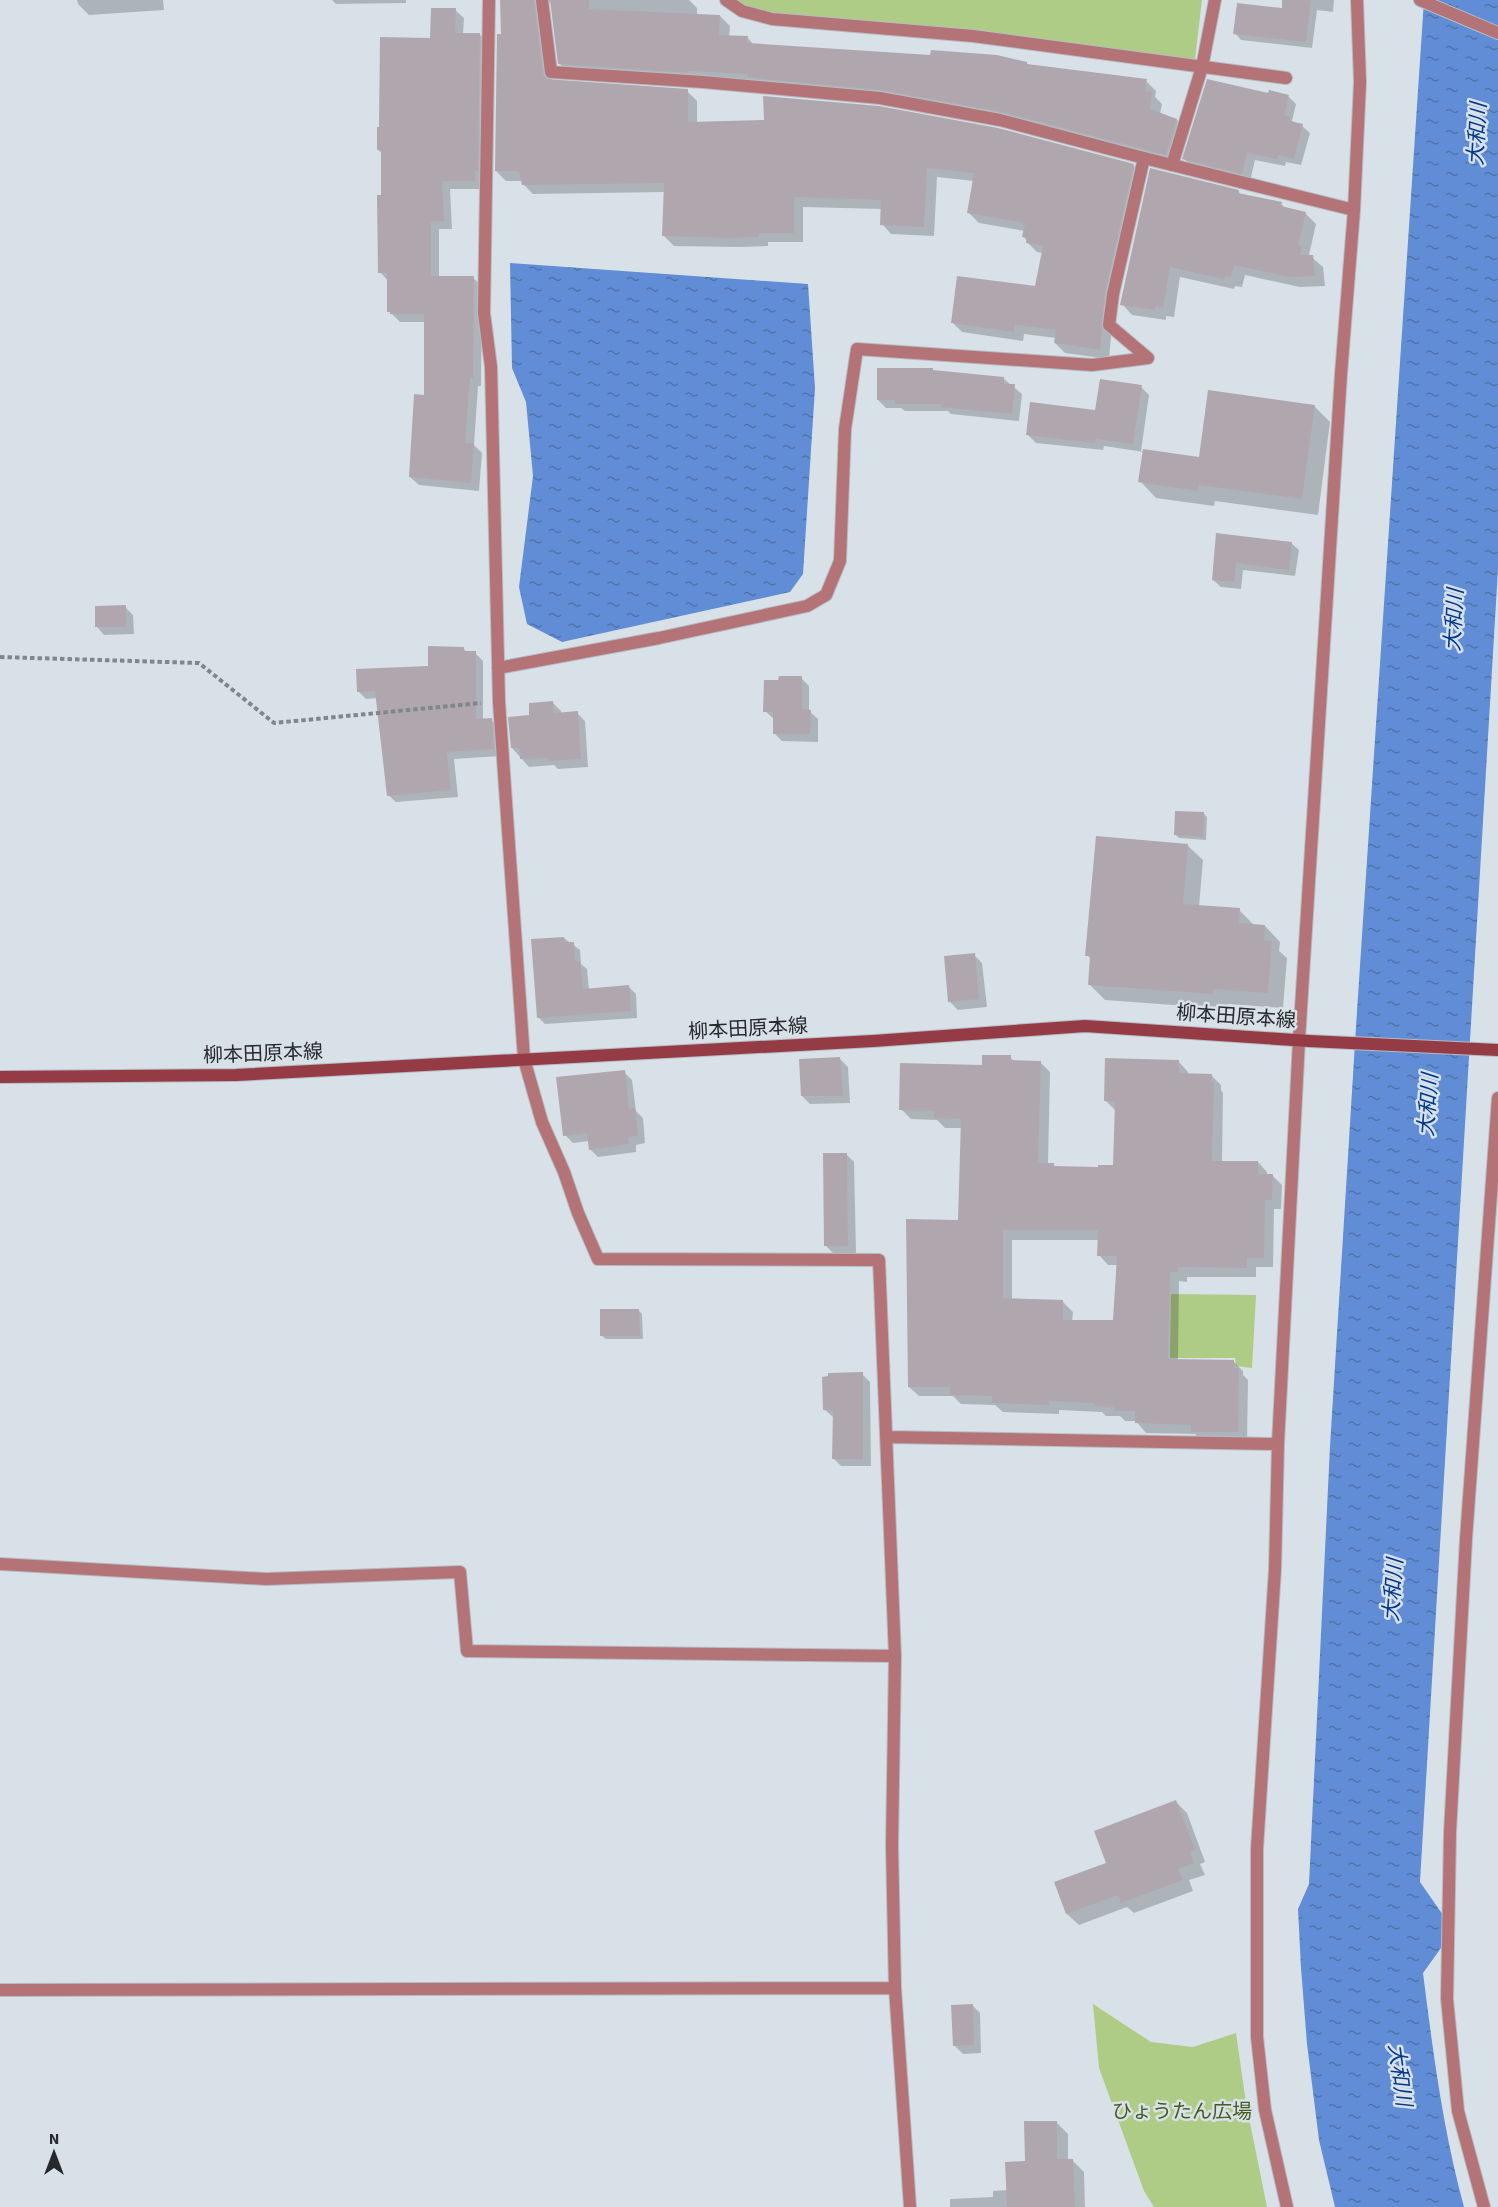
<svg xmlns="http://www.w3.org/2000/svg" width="1498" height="2207" viewBox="0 0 1498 2207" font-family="'Source Sans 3','Noto Sans JP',sans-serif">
	<defs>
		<pattern id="water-ripples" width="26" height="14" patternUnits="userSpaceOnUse" patternTransform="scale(1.5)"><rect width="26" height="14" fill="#608dd5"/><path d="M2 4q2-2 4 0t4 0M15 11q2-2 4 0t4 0" fill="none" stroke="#4f73ad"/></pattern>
	</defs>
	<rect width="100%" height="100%" fill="#d9e1e8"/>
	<path fill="#aecc85" d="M737,0H1202L1195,59L776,13L745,5Z
		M1171,1294L1256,1295L1252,1368L1236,1366L1235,1358H1170Z
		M1093,2004L1151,2042L1193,2047L1236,2033L1246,2103L1267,2207H1154L1144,2191L1099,2068Z"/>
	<path fill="url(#water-ripples)" d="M1424,0H1498V569L1420,1882L1443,1915L1441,1948L1423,1973C1433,2052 1443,2130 1464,2207H1335L1319,2140L1307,2044L1301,1968L1298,1909L1309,1884L1330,1446L1357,1011Z
		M510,263L808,284L815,388L803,574L790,592L562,642L527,624L519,587L533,476L526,402L512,368Z"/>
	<path fill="#0003" fill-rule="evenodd" d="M77,0H163L164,10L89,15L78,4Z
		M332,0H406V3L336,4Z
		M501,0H689L697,8V15L720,16L730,26L729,37H747L754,45L1026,63L1029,66L1146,81L1156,91L1155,97L1162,104L1160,114L1177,120L1187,130L1176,164L892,99L570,74L560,64L552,1L543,7L552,81L687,91L697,101V123L1133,165L1143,175L1114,303L1109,359L1065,353L1055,343L1056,338L1024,334L1023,341L962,332L952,322L1036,288L1043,253L1037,252L1027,242L1024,236L1025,231L979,223L969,213L974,181L937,177L934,236L891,234L882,224V209L803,207V242H768V246L740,247L674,246L664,236L665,192L533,194L523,184L522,181H506L496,171L503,35Z
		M1284,0H1334L1333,12L1317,10L1312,48L1241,40L1235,33L1283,10Z
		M455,10L464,18L463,34L480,35L488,43L483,189H450L452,229H439V278H473L482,286L481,386H478L474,445L482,453L479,491L419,485L410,477L426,396V322H400L389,311L388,281L380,272L383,154L378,150L432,39Z
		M1270,95L1289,97L1296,104L1292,121L1302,126L1310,133L1301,165L1286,162L1285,166L1255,160L1250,181L1192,166L1184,159Z
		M1238,191L1242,196L1281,204L1285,208L1305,213L1316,224L1309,255L1323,267L1325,286L1300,287L1245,275L1242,287L1235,286L1234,289L1180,277L1174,317L1166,316V320L1132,315L1122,304Z
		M934,372L1004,379L1022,394L1019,421L951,414L948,411H905L901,408H886L878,400Z
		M1141,387L1149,395L1141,451L1200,459L1314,406L1330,422L1318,515L1215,501L1214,506L1156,498L1140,481L1144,452L1104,446L1103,450L1036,443L1028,435L1097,411Z
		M1218,535L1291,543L1299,550L1295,576L1243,570L1241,589L1221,587L1213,580Z
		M125,607L133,615L134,634L104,635L97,627Z
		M463,648L468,653H475L483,661V720H491L499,727L501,756L454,759L458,797L396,802L388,795L377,698L366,699L358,691L430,668Z
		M801,678L809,686V711L818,719V742L782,741L774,733V719L765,711L780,681Z
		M553,703L561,711V714L577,713L585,721L588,767L558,769L554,765L529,767L512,748L531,717Z
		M1204,814L1207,817L1206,840L1179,838L1175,834Z
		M1187,845L1203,860L1199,907L1239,910L1255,926H1265L1280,942L1279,951L1287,958L1283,1008L1228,1004V1009L1105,1000L1089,984L1091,959L1087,955Z
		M564,938L580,950L581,964L587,969L589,990L629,987L636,994L637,1018L545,1024L538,1017Z
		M974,955L982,963L987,1007L958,1010L950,1002Z
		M1010,1057L1015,1062L1041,1063L1050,1072L1048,1164H1053L1057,1168L1099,1169L1115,1166L1116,1111L1106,1101L1179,1062L1188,1072V1075H1211L1221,1085V1090L1223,1093L1222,1162H1258L1267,1172V1175H1272L1282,1185L1281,1209H1274L1273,1267H1256V1277H1187V1282L1179,1281L1178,1360L1233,1361L1243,1371V1375L1248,1380L1247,1442L1202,1441L1195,1434L1146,1433L1136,1421H1125L1120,1416H1106L1102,1412L1059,1410V1414L1003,1412L995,1405L961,1404L953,1396H919L909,1387L960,1221L962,1128H945L937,1120L911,1119L901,1109L983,1067ZM1012,1240H1099V1255L1108,1265H1118L1115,1322H1072L1073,1312L1063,1302L1012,1300Z
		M840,1059L848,1067L850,1103L810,1104L802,1096Z
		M624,1072L632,1080L636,1111L643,1118L645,1143L636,1145V1152L598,1157L590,1149L589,1141L573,1143L565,1135Z
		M846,1154L854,1162L856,1253L834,1254L826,1246Z
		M639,1311L642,1314L643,1339H606L602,1336Z
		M862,1374L870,1382L871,1466H841L833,1458V1417L824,1409L830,1378Z
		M1176,1802L1187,1813L1205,1862L1200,1864L1205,1875L1189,1880L1193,1891L1134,1913L1127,1907L1079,1925L1067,1914L1056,1883L1108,1864Z
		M972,2005L980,2013L981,2053L963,2054L955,2046Z
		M1056,2122L1068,2134V2160H1072L1084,2172L1085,2207H950V2199L993,2197V2191L1008,2190Z"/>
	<path fill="#b0a7ae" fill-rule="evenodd" d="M500,0H534L543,73L546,79L688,89V122L764,120L763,96L879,106L998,128L1134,164L1105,292L1100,350L1054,343L1056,330L1015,325L1014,332L951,323L957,276L1035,286L1043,246L1026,243L1027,238L1022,237L1025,223L967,213L974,173L927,168L924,227L880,225L881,200L794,197V233H759V237L729,238L662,236L664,183L522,185L519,171H495L497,34H501Z
		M550,0H589V9L720,15L719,35L748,36L747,43L930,55L931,50L997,55L1027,62V64L1147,79L1145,91L1152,92L1150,109L1177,119L1166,155L1002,112L881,90L763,79L748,77V74L688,71V73L558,64Z
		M1282,0H1311L1306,42L1233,34L1237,3L1282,8Z
		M431,8H456L455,33H480L478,171H475V181H442L444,221L431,222V276H474L473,378H470L465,443H474L471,483L409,477L414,394L424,395V314H390V312H387V273H378L377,195H381V150H377V127H379L380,37L430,38Z
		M1207,79L1268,93L1269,90L1289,95L1284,115L1290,117V121L1303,124L1294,159L1278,155L1277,159L1247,153L1242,174L1182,159Z
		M1150,168L1239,190L1238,193L1282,202L1281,206L1306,212L1298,245L1302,246L1300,255H1313L1315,276L1288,277L1234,265L1231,277L1225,276L1224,279L1170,267L1163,308L1156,306L1155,310L1120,305Z
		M877,368H933V370L1004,377V384H1015L1012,414L941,407L942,404H895V400H877Z
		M1100,379L1142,385L1133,444L1096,439L1095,443L1026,435L1030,402L1095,410Z
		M1208,390L1315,405L1302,499L1199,485L1198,491L1138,482L1143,449L1199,457Z
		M1216,533L1292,542L1289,570L1236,563L1234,582L1212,580Z
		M126,605V627H95V606Z
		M428,646L464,647V651H476V719L492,718L494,749L447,752L451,790L387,796L375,691L357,692L356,669L428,666Z
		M779,676H802V709L811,710L810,734H773V712H763L764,680H778Z
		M553,701L554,713L578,711L581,759L548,761V758L520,759L519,748H511L508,717L529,715V703Z
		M1175,811L1204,812L1203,837L1174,835Z
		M1096,836L1188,844L1183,904L1240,908L1239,923L1265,925L1264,940L1272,941L1268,993L1213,989V994L1088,985L1090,956H1085Z
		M564,937L565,942H574L575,961H580L583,989L629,985L631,1011L537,1018L531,939Z
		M975,953L979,999L948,1002L944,956Z
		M982,1055H1011V1060L1041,1061L1038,1163H1054V1166L1098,1167V1165H1113L1115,1102L1104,1101L1105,1058L1179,1060V1073L1212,1074L1211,1082H1214L1212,1161H1258V1174H1273L1272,1200H1265L1264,1258H1247V1268L1178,1267V1272H1170L1168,1359L1234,1360V1368H1239L1238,1432H1191V1425L1135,1423V1411H1114V1407L1094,1406V1403L1049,1401V1405L992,1403V1396L950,1395V1387H908L906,1219L958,1220L961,1119L934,1118V1111L899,1110L900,1063L982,1065ZM1003,1230H1098L1097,1256H1117L1113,1320H1063V1300L1003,1298Z
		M840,1057L843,1096H801L799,1059Z
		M625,1070L629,1109L635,1108L638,1136L628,1137L629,1144L589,1150L587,1133L563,1136L556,1077Z
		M823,1153H847L848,1246H824Z
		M600,1309H639L640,1336H600Z
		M863,1372V1459H832L833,1412L832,1410H823L822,1377L828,1376V1373Z
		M1176,1800L1195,1850L1190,1852L1194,1863L1178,1869L1183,1880L1121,1903L1118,1895L1066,1914L1054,1882L1106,1863L1094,1831Z
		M973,2004L974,2045L953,2046L951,2005Z
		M1024,2121H1057V2159H1073L1075,2207H1007L1005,2162L1025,2161Z"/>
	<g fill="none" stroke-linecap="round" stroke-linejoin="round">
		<g stroke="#b5bcc3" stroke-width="14">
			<path id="service" d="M1172,165L1202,67"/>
		</g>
		<g stroke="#b5bcc3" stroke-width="14">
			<path id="minor" d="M489,0L484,313L491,367L499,702L524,1059L542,1122L564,1172L578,1213L598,1259L879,1260L895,1656L892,1846L895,1988L910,2207
				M542,0L551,72L703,82L880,98L1000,120L1144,158L1354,210
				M726,0L742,11L772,19L973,36L1286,78
				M1420,0L1498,33
				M1202,67L1215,0
				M1144,158L1113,294L1109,325L1148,358
				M498,668L659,638L807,606L826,595L840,561L845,429L857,349L1092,365L1148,358
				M886,1437L1278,1444
				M0,1564L266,1579L460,1572L467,1651L895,1656
				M0,1990L895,1988
				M1287,2207L1265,2110L1257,2037V1849L1275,1569L1278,1444L1299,1040L1341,374L1354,210L1360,82L1357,0
				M1484,2207L1458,2111L1447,1999L1450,1832L1466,1539L1498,1098"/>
		</g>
		<g stroke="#b5bcc3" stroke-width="14">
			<path id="secondary" d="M0,1077L236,1075L873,1041L1085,1026L1309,1041L1498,1050"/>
		</g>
		<path stroke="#81868b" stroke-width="4" stroke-dasharray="4.5 3" stroke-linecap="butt" d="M0,657L199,663L274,723L481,703"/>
		<use href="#service" stroke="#b37377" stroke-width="12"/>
		<use href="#minor" stroke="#b37377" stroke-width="12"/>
		<use href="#secondary" stroke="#953b46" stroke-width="12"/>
	</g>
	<g text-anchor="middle" stroke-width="5" stroke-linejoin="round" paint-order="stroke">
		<g font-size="20" fill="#272a2d" stroke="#d9e1e8">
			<text transform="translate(1236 1016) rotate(4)" y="7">柳本田原本線</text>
			<text transform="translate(748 1028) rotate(-3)" y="7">柳本田原本線</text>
			<text transform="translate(263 1053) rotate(-2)" y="7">柳本田原本線</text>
		</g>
		<g font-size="20" fill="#455c20" stroke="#d9e1e8">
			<text x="1182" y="2118">ひょうたん広場</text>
		</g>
		<g font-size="21" font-style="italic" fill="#00398d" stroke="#d9e1e8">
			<text transform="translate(1477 134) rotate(-87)" y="7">大和川</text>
			<text transform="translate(1454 620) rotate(-87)" y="7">大和川</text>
			<text transform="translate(1428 1105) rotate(-86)" y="7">大和川</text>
			<text transform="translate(1393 1590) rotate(-86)" y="7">大和川</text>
			<text transform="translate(1400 2075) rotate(82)" y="7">大和川</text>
		</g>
	</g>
	<g transform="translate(54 2153)" stroke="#d9e1e8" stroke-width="4.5" paint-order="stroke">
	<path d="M0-4.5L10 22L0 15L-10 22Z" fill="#272a2d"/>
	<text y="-9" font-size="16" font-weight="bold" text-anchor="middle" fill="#272a2d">N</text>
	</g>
</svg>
